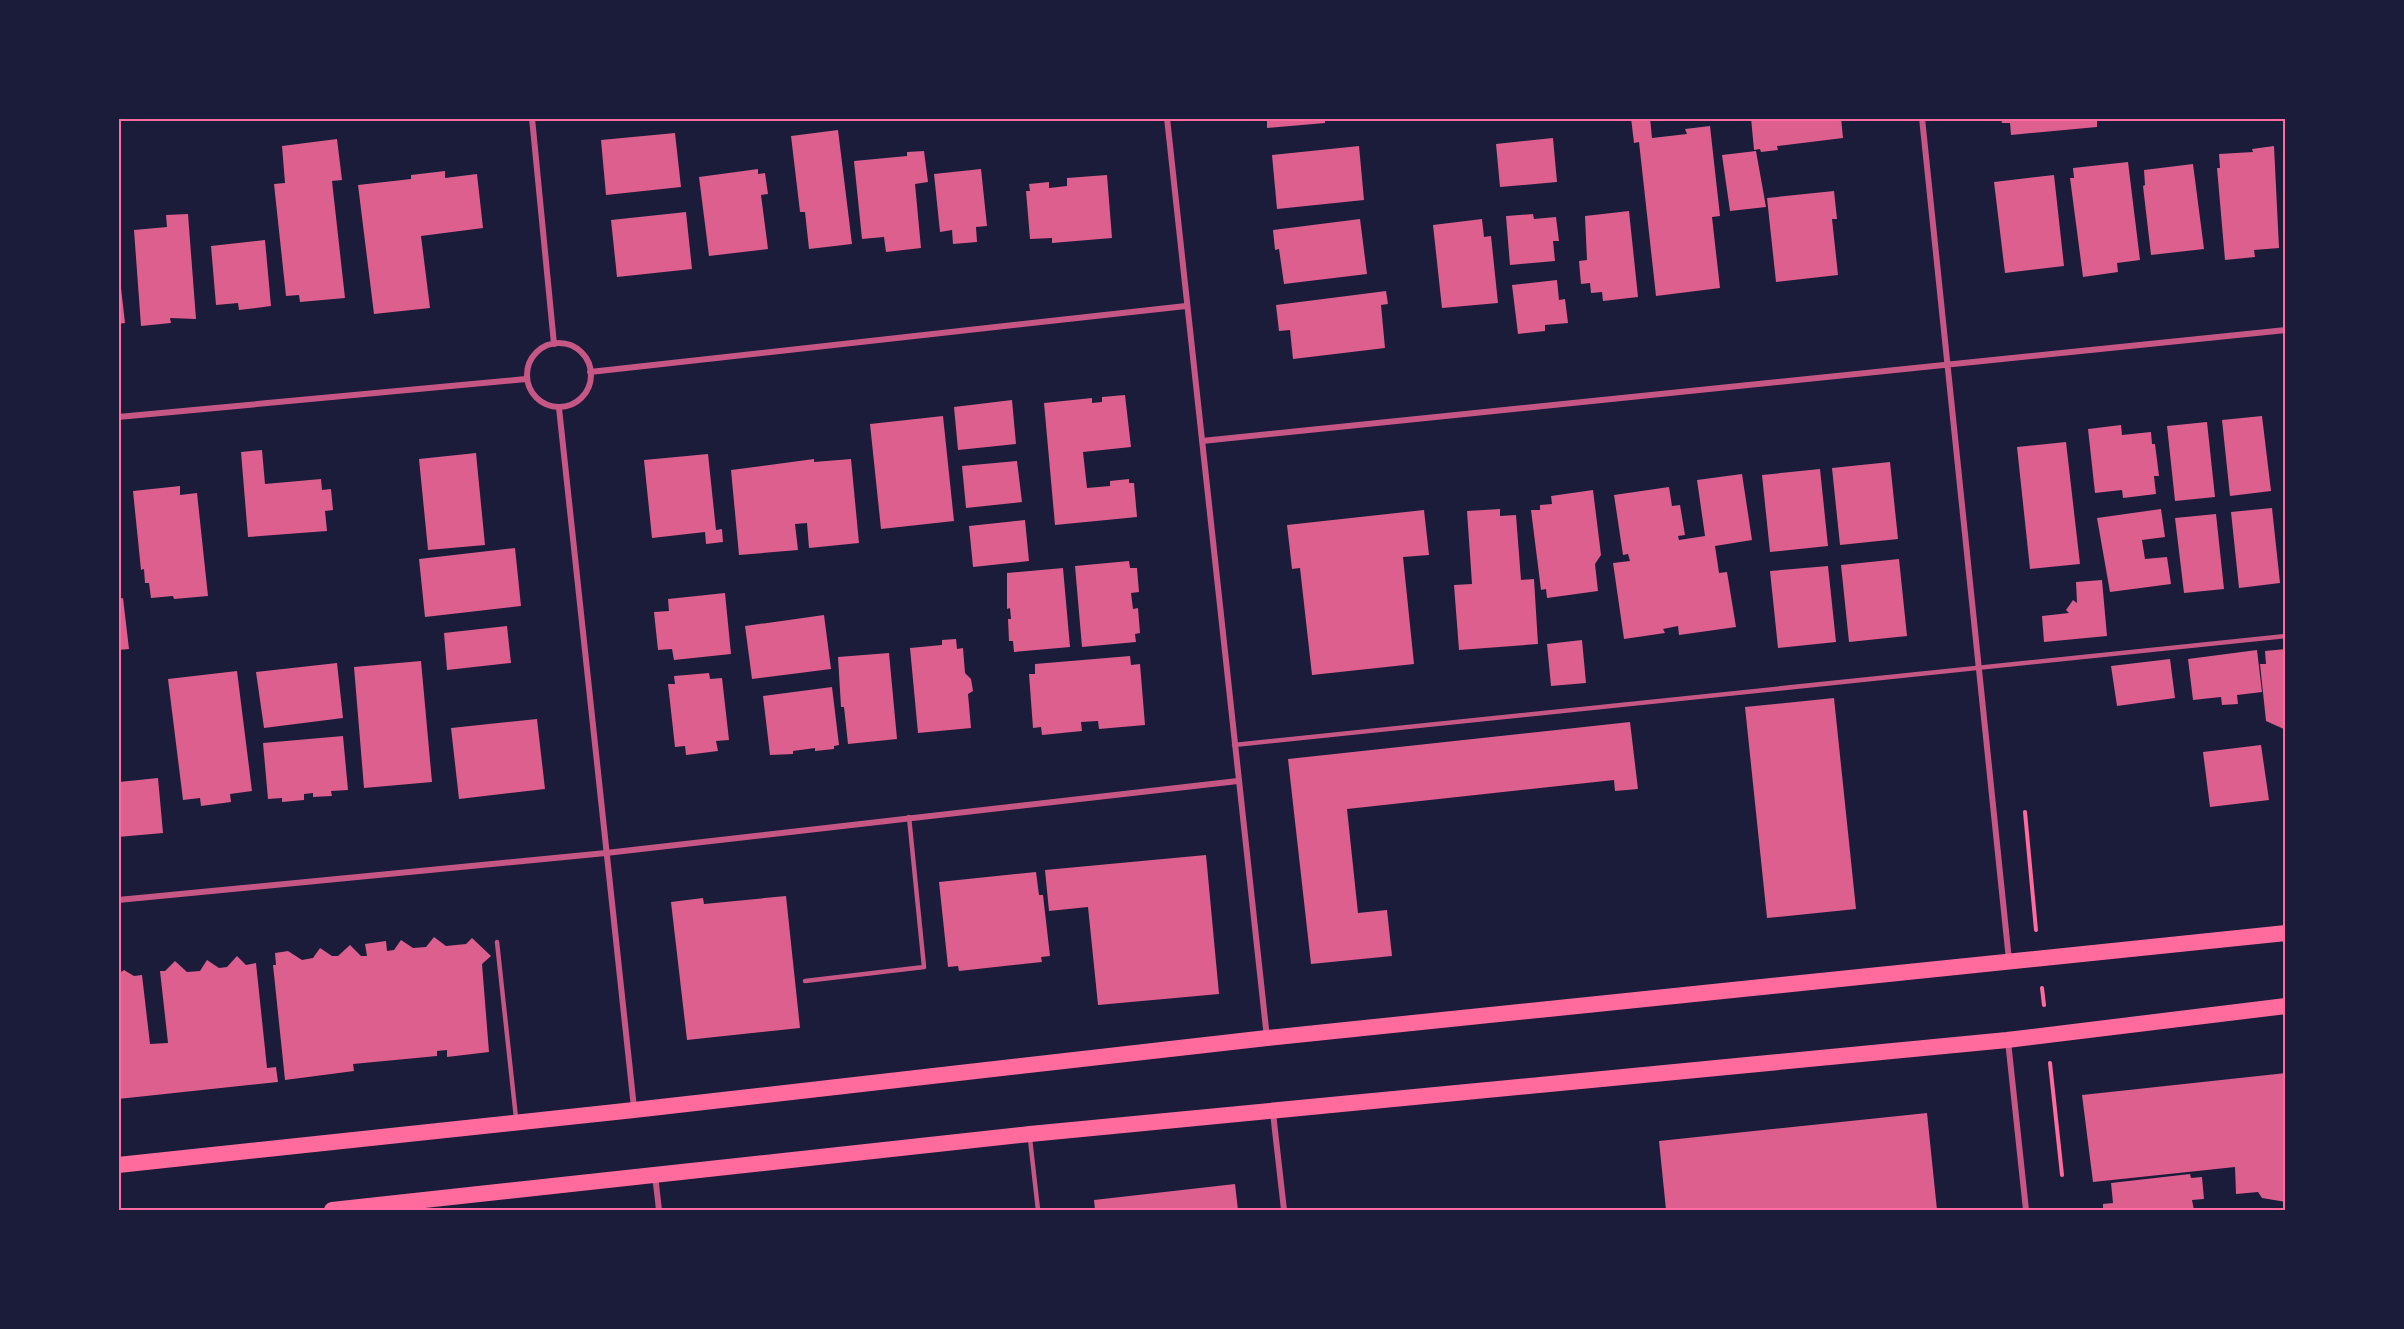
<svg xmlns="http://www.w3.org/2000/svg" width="2404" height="1329" viewBox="0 0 2404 1329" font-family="Mulish,sans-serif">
	<rect width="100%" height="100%" fill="#1b1b3a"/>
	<path fill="#dd5f8e" d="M1267,118H1325V123L1267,128Z
		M1631,118H1650L1652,138L1687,134L1685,129L1710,126L1720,216L1712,217L1720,288L1656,296L1639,142L1634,143Z
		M1751,118H1841L1843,138L1777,146L1778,150L1761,152L1760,149L1754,150Z
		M2001,118H2097V127L2011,135L2010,123H2002Z
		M838,130L852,244L809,249L805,212H800L791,136Z
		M675,133L681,187L606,195L601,140Z
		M1553,138L1557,182L1500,187L1496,144Z
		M337,139L342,180L332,181L345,298L300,302L299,295L286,296L274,184L285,183L282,146Z
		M1359,146L1364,200L1277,209L1272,155Z
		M2274,146L2279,248L2254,250L2255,257L2225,260L2217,168H2220L2219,154L2253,152L2252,149Z
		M924,151L928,182L915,184L921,248L886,252L884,237L862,239L854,161L907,156V152Z
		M1756,151L1766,207L1730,211L1722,155Z
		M2128,162L2140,260L2117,263L2118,272L2083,277L2070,178H2074L2073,168Z
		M2193,164L2204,249L2151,255L2143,186L2145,185L2144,170Z
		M758,169V174L765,173L768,194L761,195L768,249L709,256L699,177Z
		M981,169L987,226L976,227L977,242L953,244L952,230L940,232L934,174Z
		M445,171V178L477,174L483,228L421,236L430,308L374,314L358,185L411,179V175Z
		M1107,175L1112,238L1052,243V238L1030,239L1026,191H1030L1029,184L1049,182V188L1067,186V178Z
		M2054,175L2064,266L2005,273L1994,182Z
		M1834,191L1837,219H1832L1838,275L1776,282L1767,198Z
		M1629,211L1638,297L1603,301L1602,292L1591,293L1590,283L1581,284L1579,261L1587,260L1585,216Z
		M686,212L692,269L617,277L611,220Z
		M188,214L196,319L170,318L171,323L141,326L134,230L167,227L166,215Z
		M1533,214L1534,219L1556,217L1559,241H1553L1555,261L1510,265L1506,216Z
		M1360,219L1367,274L1284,284L1279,249L1275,250L1273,230Z
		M1482,219L1484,237L1491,236L1498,303L1442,308L1433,225Z
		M265,240L271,306L239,310L238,303L216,305L211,246Z
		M120,279L125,323L118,324V280Z
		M1557,280L1559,300L1565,299L1568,323L1545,325V331L1518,334L1512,285Z
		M1386,291L1388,304L1381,305L1385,348L1293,359L1290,330L1279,331L1276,305Z
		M1125,395L1131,447L1083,452L1087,488L1110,486V481L1129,479V483H1134L1137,517L1055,525L1044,403L1092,398V403L1102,402V397Z
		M1012,400L1016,444L958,450L954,407Z
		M943,416L954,521L881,529L870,424Z
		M2262,416L2271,491L2230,496L2222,420Z
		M2207,422L2215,497L2175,501L2167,426Z
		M2121,425L2122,435L2151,432L2152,444H2155L2159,476H2154L2156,494L2123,498L2122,490L2095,493L2088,429Z
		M2066,442L2080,564L2030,569L2017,447Z
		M262,450L265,484L321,479L322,490L331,489L333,510L325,511L327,531L248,537L241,452Z
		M476,453L485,545L428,550L419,459Z
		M708,454L716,530L722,529L723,542L706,544L705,532L652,538L644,460Z
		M814,459V462L851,459L859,543L809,548L807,523L795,524L798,550L739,555L731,470Z
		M1017,461L1022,502L966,508L962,466Z
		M1890,462L1898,539L1840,545L1832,468Z
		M1820,469L1828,546L1770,552L1762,475Z
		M1742,474L1752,540L1715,546L1719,573L1727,572L1736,627L1679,635L1678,626L1663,629L1665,633L1624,639L1613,563L1630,561L1628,554L1623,555L1614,495L1669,487L1672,506L1680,505L1685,535L1678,536L1679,540L1705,536L1697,480Z
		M180,486V495L197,493L208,596L174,599L173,596L151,598L149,583H145L144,569L141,570L133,491Z
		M1593,490L1601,555L1595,564L1598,591L1547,598L1546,589L1541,590L1531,510H1540V505L1552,504L1551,496Z
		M2272,508L2280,583L2239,588L2231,512Z
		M1500,509V516L1516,515L1521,580L1534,579L1538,644L1459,650L1454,585L1472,584L1467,511Z
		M2161,509L2165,537L2142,540L2145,559L2167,557L2171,584L2110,592L2097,518Z
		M1424,510L1429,555L1403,557L1414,664L1312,675L1300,568L1292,569L1287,525Z
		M2216,514L2224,589L2184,593L2175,518Z
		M1025,520L1029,561L973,567L969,526Z
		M515,548L521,606L425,617L419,559Z
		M1899,559L1907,636L1849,642L1841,565Z
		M1129,561L1130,568H1137L1139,592L1131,593L1133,609L1138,608L1140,633L1135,634L1136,642L1082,647L1075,566Z
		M1828,566L1836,642L1778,648L1770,571Z
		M1063,568L1070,647L1014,652L1013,641H1009L1008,619H1011L1010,608L1007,609V573Z
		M2102,580L2107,636L2044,642L2042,616L2069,613L2066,610L2073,600L2077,603L2076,582Z
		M725,593L731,654L674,660L672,649L658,650L654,612L669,611L668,599Z
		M123,598L129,649L118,650V599Z
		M824,615L831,669L752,679L745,626Z
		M507,626L511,663L447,670L444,633Z
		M956,639L957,649L963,648L965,673L971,679L973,691L968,694L971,728L918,733L910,648L942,645V640Z
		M1582,640L1586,683L1551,686L1547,644Z
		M2286,649V730L2266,721L2260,664H2266L2265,651Z
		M2257,650L2262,692L2237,695L2238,704L2222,705L2221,697L2193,700L2188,659Z
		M889,653L897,739L848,744L844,707H841L838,657Z
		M1130,656L1131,665L1140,664L1145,725L1099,729L1098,721L1081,722L1082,731L1042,735L1041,727L1033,728L1029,674H1035V664Z
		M2170,659L2175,698L2117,706L2111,666Z
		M421,661L432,782L364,788L354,667Z
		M337,663L343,718L264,728L256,672Z
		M237,671L252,791L230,794L231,802L201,806L200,798L183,800L168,679Z
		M709,673L710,679L722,678L729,740L716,741L718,751L686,755L685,746L675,747L668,684H675L674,676Z
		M832,687L839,745L834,746V749L815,751V748L793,751V754L770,755L763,696Z
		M1834,698L1856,909L1767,918L1745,707Z
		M537,719L545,789L459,799L451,728Z
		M1630,722L1638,789L1615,791L1614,780L1347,809L1358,913L1387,910L1392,956L1311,964L1288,759Z
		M343,736L348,790L331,791L332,796L313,797V793L304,794V800L282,802V798L268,799L263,743Z
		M2261,745L2269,800L2210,807L2203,752Z
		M158,778L163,833L118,837L119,782Z
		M1206,855L1219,994L1098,1005L1088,907L1049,911L1045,870Z
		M1036,872L1039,895H1043L1050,956L1041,957L1042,962L959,971L958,966L948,967L939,882Z
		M786,896L800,1028L687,1040L671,902L703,898L704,904Z
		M434,937L446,946L466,944L472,938L491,956L482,964L489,1052L447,1057V1050L437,1051V1056L353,1064L354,1071L285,1080L273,965H276L275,953L288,951L302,960L313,958L320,948L332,956H338L350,945L361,956H367L365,944L386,941L387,951L394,950L401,940L413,948L426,947Z
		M237,956L246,965L256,963L267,1068L276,1067L278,1082L118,1099V974L124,970L134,976L142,975L150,1044L168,1043L160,971H165L175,961L187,972L200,971L207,960L219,968L227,967Z
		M2286,1073V1202L2262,1198L2258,1192L2236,1194L2235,1167L2093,1182L2082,1095Z
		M1927,1113L1937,1210H1666L1659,1141Z
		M2190,1174L2191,1178L2202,1177L2204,1199L2192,1200L2194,1210H2103V1204L2113,1203L2111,1183Z
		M1235,1184L1238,1210H1095L1094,1200Z"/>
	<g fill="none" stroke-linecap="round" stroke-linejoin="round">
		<path stroke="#ff6b9d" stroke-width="4" d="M2025,812L2036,930
			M2042,988L2044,1005
			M2050,1063L2062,1175"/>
		<path stroke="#c65784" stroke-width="4.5" d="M1234,745L2286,636
			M497,942L516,1118
			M805,981L924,967L909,817
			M1030,1139L1038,1210"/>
		<path stroke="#c65784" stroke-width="6" d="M532,118L554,344
			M1167,118L1267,1038
			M1922,118L2009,960
			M527 375a32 32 0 1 1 64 0a32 32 0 1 1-64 0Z
			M590,372L1186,306
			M559,408L634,1108
			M118,417L526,379
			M1202,441L2286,330
			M118,900L606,853L1238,781
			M2008,1041L2026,1210
			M1273,1113L1284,1210
			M655,1175L659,1210"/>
		<path stroke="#ff6b9d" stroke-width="16" d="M118,1165L634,1110L1267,1038L2286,933
			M332,1210L1030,1134L2007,1040L2286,1006"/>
	</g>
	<rect width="2404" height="1329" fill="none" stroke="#1b1b3a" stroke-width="240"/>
	<rect x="120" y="120" width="2164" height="1089" fill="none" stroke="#ff6b9d" stroke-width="2"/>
</svg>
